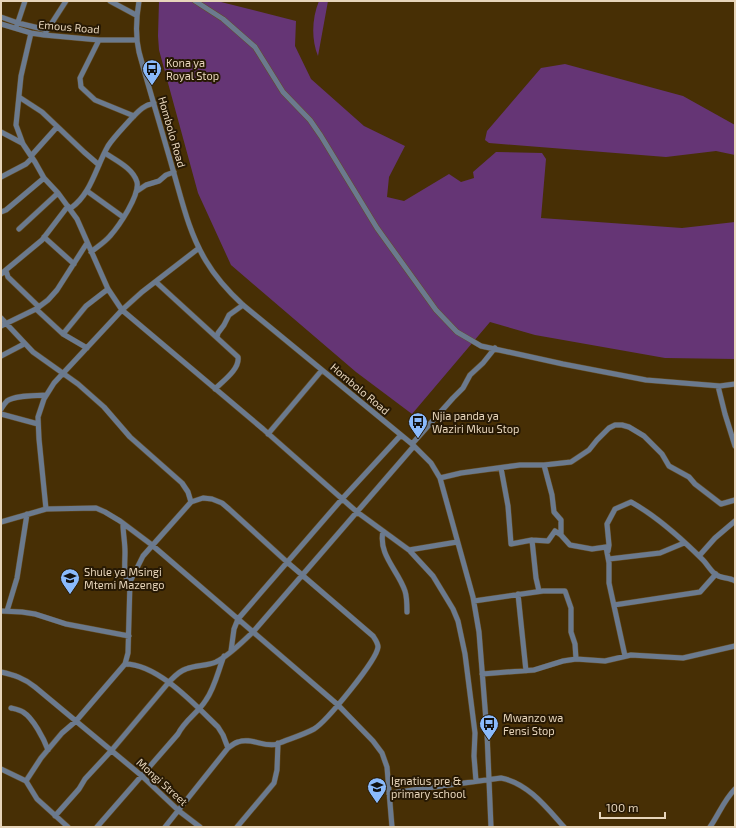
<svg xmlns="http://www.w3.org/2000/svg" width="736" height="828" viewBox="0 0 736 828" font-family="'Exo 2',sans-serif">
	<rect width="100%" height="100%" fill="#472f05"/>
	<path fill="#653575" d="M159,1H217L296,21L295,46L311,79L364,126L405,146L389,177L387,197L404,201L449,174L461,182L474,178L473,172L496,152L542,153L546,159L541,218L682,228L735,222V359L665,358L535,335L490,322L412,414L356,372L231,265L198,193L159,50L158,36Z
		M319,1H328L318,56C311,39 312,18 319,1Z
		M565,64L683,96L735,125V155L716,151L666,157L489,143L485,140L487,131L541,68Z"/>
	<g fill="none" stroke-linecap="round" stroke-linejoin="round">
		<g stroke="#644d26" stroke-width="6">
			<path id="minor" d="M110,1L136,15
				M139,1C136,19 135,35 139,52C150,92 162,131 173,170C182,201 189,233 206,261C216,278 229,292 243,305L412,444L431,463L440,478L473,597L479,632L487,733L491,827
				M195,1L223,19L255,47L283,92L310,120L321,136L377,228L436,310L457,332L481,346L563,364L646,380L720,386L735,384
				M1,17L18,23L47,30
				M1,24L31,33L44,35L99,40H136
				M17,25L25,1
				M46,32L66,1
				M31,33L21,76L16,125L23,144L35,162L44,178L58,193L77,219L108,289L122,310L263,429L357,512L409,550L433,576L453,609L458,621L465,654L475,733L474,756L476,781
				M99,40L80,78L81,87L95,100L134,116
				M19,97L42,112L84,152L99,165
				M1,132L22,143
				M31,156L57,127
				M1,177L26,164L32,158
				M87,191L123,217
				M137,191L146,185L159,181L166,175L174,172
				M71,208C91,194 96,167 108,146C114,137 122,129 130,120C138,112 142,106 154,103
				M1,212L6,210L44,178
				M19,229L58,193
				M44,237L74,264
				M91,252C97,247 105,242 110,236C119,226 140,195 137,182C133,168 115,160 105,153
				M6,271L8,277L39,307
				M1,274L42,240L68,206
				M156,282L238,357C240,369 223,381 215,389
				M36,309L63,334L87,348
				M1,318L33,352L78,384L104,407L130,437L182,483L188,492L191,502
				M1,326L36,309L48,300L57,290L87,243
				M63,334L86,306L108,289
				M217,337L218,333L224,325L229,315L243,305
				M1,356L24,344
				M718,386L725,414L735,446
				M1,409C3,406 5,403 7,401C15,395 36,396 46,395
				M1,414L38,424
				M268,434L322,370
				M412,444L453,398L463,388L470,375L483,363L495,348
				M544,465L552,495L554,512L561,520V535
				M501,468L508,506L511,544L532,540L548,541L555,531L561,535L570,545L592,549L606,547L609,563V583L625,656
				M440,478L461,473L520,465H544L571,462L589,450L597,440L609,428L615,425H622L629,427L644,436L662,454L669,466L689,477L695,484L721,504L735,500
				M46,509L39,439L38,417L44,399L54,383L122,310L142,292L199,248
				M1,522L46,509L96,508L105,512L120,521L152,545L338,705L373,741L382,753L387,767L392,827
				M123,524C123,533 125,542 125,552C125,565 123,572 129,586
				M383,531C378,555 398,570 405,591C407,597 407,605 407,612
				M532,540L536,578L539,591
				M409,550L457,542
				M608,551L609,545L607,524L615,509L631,502C658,517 681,538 703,560C707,564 710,570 715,574C721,579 729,577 735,581
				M699,556L715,538L735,521
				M609,559L660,553L684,543
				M518,594L526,671
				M474,601L543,591H565L571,608V632L575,644L576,659
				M614,605L700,592L716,574
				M1,611L22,612L35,614L66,624L129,636
				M7,611L17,578L27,514
				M231,651L234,629L238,619L342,499L401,435
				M125,664C158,664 195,705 218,727L223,735L228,748
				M1,672C14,675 24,678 35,687L142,776L179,811L200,827
				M482,674L534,670L563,661L576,659L605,661L631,655L683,658L735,646
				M11,708C15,709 20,710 23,712C33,718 44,739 48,750
				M1,769L26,781L37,799L68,827
				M26,781L41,758L62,733L76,721L125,664L128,653L130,582L143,556L191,502L203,498L212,499L222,503L229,509L287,562L373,636C375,639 378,643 378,647C377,660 326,722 314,729C303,735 289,739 277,744C265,748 251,737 238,742C234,743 231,746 228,748L165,827
				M389,794L398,792L501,778C528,783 547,808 564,827
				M55,816L79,789L85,779L111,751L169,682C174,677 179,671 186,669C196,665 207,666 216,662C230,655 242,642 253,632L414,446
				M97,827L178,734C185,720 198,713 206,700C215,687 218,671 224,656
				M237,827L274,783L277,770L278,743
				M710,827C719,814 724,800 735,789"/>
		</g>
		<use href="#minor" stroke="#6b7a8e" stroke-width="5"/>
	</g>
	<defs>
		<g id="bus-pin" transform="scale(1)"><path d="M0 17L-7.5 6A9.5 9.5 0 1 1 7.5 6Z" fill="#8abafc" stroke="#271904"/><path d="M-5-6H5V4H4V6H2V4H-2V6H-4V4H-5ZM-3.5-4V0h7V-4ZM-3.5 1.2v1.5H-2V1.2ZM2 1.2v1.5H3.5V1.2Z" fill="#111"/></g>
		<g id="school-pin" transform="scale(1)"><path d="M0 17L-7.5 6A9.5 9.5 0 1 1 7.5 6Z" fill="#8abafc" stroke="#271904"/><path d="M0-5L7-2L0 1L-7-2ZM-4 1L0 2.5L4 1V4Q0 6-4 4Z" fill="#111"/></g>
	</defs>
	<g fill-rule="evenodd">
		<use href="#bus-pin" x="152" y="69"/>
		<use href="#bus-pin" x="418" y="422"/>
		<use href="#school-pin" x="70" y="578"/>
		<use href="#bus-pin" x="489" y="724"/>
		<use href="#school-pin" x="377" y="787"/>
	</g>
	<g text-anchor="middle" stroke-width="4" stroke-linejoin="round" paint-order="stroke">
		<g font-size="11" fill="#e7d5bb" stroke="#271904">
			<text transform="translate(69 27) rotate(5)" y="4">Emous Road</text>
			<text transform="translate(172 132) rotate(74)" y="4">Hombolo Road</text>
			<text transform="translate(360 389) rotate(40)" y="4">Hombolo Road</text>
			<text transform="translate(162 782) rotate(42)" y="4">Mongi Street</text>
		</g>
		<g font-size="11" fill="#e7d5bb" stroke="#271904" text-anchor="start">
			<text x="166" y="67">Kona ya<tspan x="166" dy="13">Royal Stop</tspan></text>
			<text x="432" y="420">Njia panda ya<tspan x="432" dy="13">Waziri Mkuu Stop</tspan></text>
			<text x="84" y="576">Shule ya Msingi<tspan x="84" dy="13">Mtemi Mazengo</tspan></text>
			<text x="503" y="722">Mwanzo wa<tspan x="503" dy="13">Fensi Stop</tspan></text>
			<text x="391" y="785">Ignatius pre &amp;<tspan x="391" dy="13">primary school</tspan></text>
		</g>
	</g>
	<rect width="736" height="828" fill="none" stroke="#e7d5bb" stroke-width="4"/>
	<path d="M600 812v6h65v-6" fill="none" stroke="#e7d5bb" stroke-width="2"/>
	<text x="606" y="812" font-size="12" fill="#e7d5bb" stroke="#271904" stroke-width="3" paint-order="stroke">100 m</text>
</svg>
